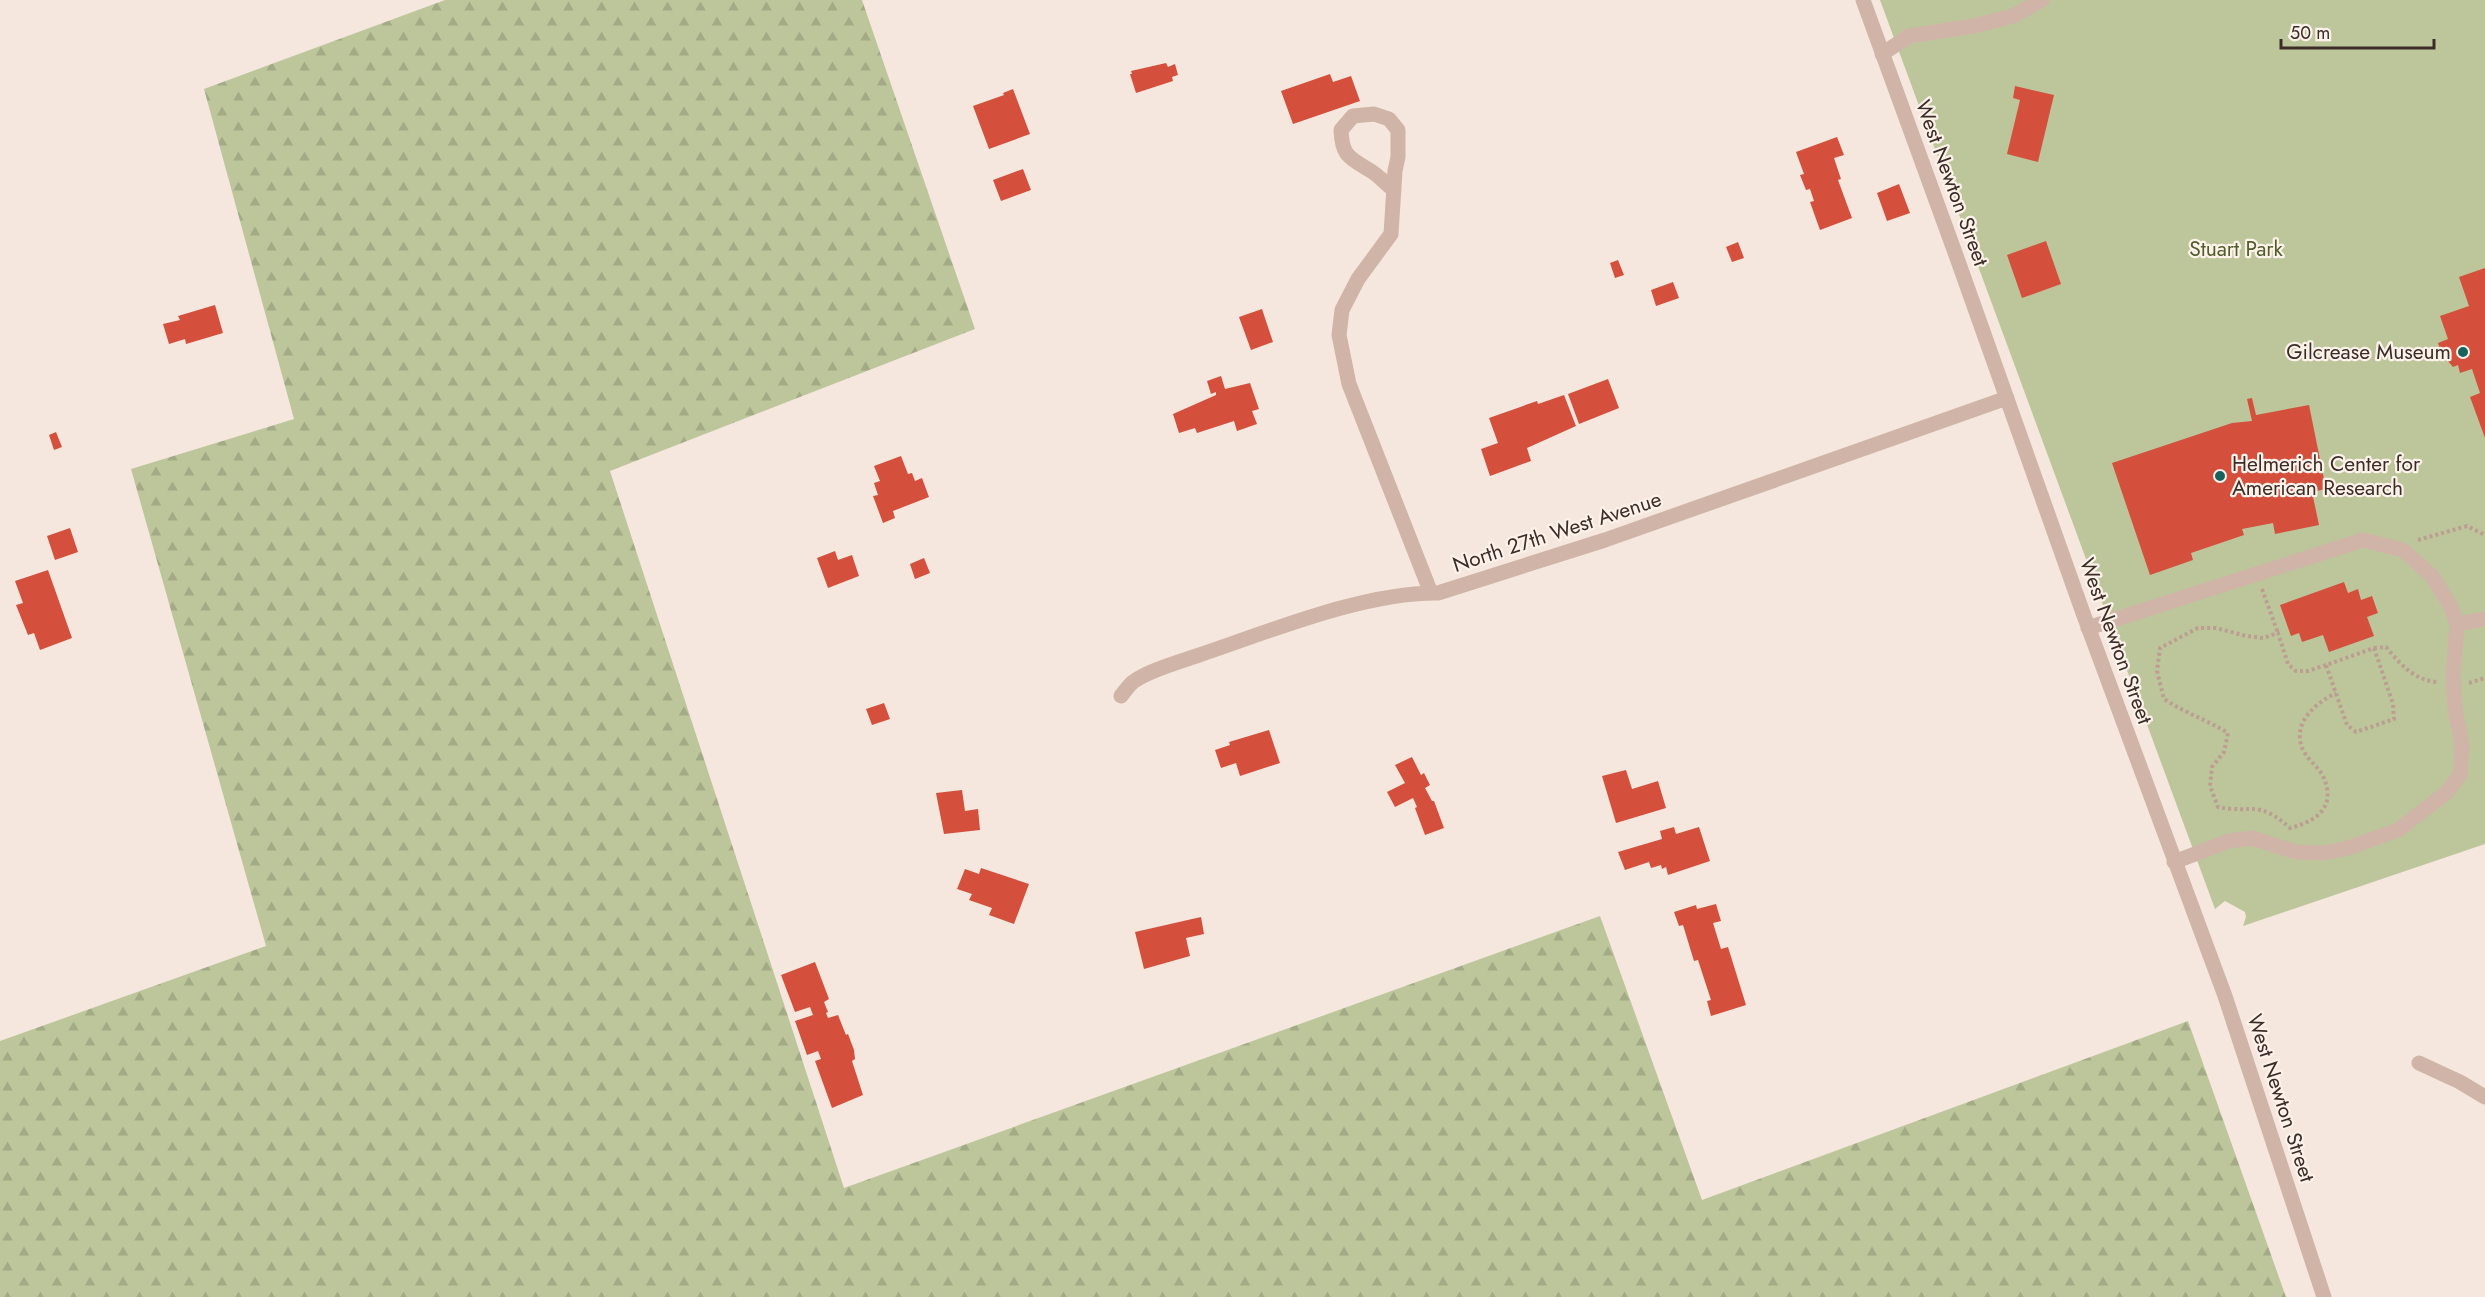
<svg xmlns="http://www.w3.org/2000/svg" width="2485" height="1297" viewBox="0 0 2485 1297" font-family="Jost,sans-serif">
	<defs>
		<pattern id="forest-firs" width="22" height="20" patternUnits="userSpaceOnUse" patternTransform="scale(1.5)"><rect width="22" height="20" fill="#bdc69b"/><path d="M5 1l3.5 6h-7zM16 11l3.5 6h-7z" fill="#a3aa86"/></pattern>
	</defs>
	<rect width="100%" height="100%" fill="#f5e7dd"/>
	<path fill="url(#forest-firs)" d="M445,0H862L975,329L610,471L844,1188L1600,916L1702,1200L2188,1021L2286,1297H0V1041L266,946L131,469L294,419L204,89Z"/>
	<path fill="#bdc69b" d="M1880,0H2485V844L2243,926L2246,917L2245,912L2225,901L2215,909Z"/>
	<path fill="#d44f3c" d="M1166,63L1168,67L1175,64L1178,75L1172,77L1173,81L1136,93L1130,74H1132L1131,71Z
		M1330,74L1333,82L1351,76L1360,101L1293,124L1281,91Z
		M2015,86L2054,95L2038,162L2007,154L2020,100L2013,98Z
		M1013,89L1030,134L989,149L973,106L1004,95L1003,93Z
		M1837,137L1844,155L1834,158L1841,179L1838,180L1852,218L1820,230L1810,202L1814,201L1810,189L1806,190L1800,175L1804,174L1796,152Z
		M1023,169L1031,190L1001,201L993,180Z
		M1899,184L1910,213L1887,221L1877,193Z
		M2046,241L2061,284L2022,298L2007,255Z
		M1738,242L1744,258L1732,262L1726,247Z
		M1618,260L1624,275L1615,278L1610,263Z
		M2485,268V438L2470,397L2480,393L2472,369L2460,373L2458,365L2453,367L2447,360L2444,361L2438,343L2448,339L2440,316L2469,306L2459,277Z
		M1673,282L1679,298L1656,306L1651,290Z
		M215,305L223,333L186,344L185,339L169,344L163,324L180,320L178,316Z
		M1262,309L1273,342L1251,350L1239,317Z
		M1221,376L1225,389L1250,383L1259,409L1252,411L1257,424L1237,431L1234,421L1197,433L1195,428L1179,433L1173,414L1216,395V392L1211,394L1207,381Z
		M1608,379L1619,408L1579,424L1568,394Z
		M1564,395L1576,426L1527,448L1531,461L1490,476L1481,449L1498,443L1489,418L1537,401L1538,404Z
		M2252,398L2256,415L2309,405L2326,489L2312,492L2319,525L2275,534L2273,523L2242,529L2244,535L2191,553L2193,560L2150,575L2112,463L2232,423L2252,421L2247,399Z
		M56,432L62,447L54,450L49,435Z
		M901,456L908,474L912,473L915,481L922,478L929,497L893,511L895,518L883,523L873,496L878,495L874,483L880,481L874,466Z
		M70,528L78,552L55,560L47,536Z
		M835,551L838,560L852,555L859,576L828,588L817,558Z
		M924,558L930,573L915,579L910,564Z
		M48,570L72,638L40,650L34,633L28,635L16,605L23,603L15,581Z
		M2344,582L2348,593L2358,589L2361,600L2372,596L2378,613L2367,617L2374,636L2329,652L2323,635L2302,642L2299,633L2291,636L2280,605Z
		M884,703L890,719L872,725L866,709Z
		M1269,730L1280,763L1240,776L1236,763L1221,768L1215,750L1230,745L1229,742Z
		M1412,757L1421,775L1424,773L1430,785L1425,788L1432,801H1434L1444,828L1425,835L1415,808L1417,807L1413,798L1395,807L1387,792L1405,783L1395,765Z
		M1626,770L1632,789L1658,781L1666,808L1616,823L1602,776Z
		M962,790L965,811L978,809L980,830L944,834L936,793Z
		M1674,827L1676,834L1699,827L1710,861L1668,875L1666,867L1662,869L1661,865L1651,868L1649,862L1625,870L1618,852L1662,839L1660,831Z
		M981,868L1029,884L1014,924L989,915L992,908L969,900L972,894L957,889L965,869L979,874Z
		M1716,904L1721,921L1713,923L1721,949L1728,947L1746,1005L1711,1016L1707,1001L1711,1000L1698,960L1694,961L1683,925L1679,926L1674,912L1696,905L1697,909Z
		M1201,917L1204,934L1186,938L1190,956L1144,969L1135,932Z
		M815,962L829,999L824,1002L828,1012L826,1013L828,1018L838,1015L846,1035L848,1034L854,1050L855,1059L852,1061L863,1095L832,1108L815,1061L821,1059L818,1051L807,1055L795,1021L813,1015L810,1007L795,1012L781,975Z"/>
	<g fill="none" stroke-linecap="round" stroke-linejoin="round">
		<path stroke="#bb9e91" stroke-width="4" stroke-dasharray="3 3" stroke-linecap="butt" d="M2418,540L2467,526L2485,535
			M2262,589L2278,633
			M2374,648L2393,704L2394,719L2356,732L2347,725L2326,665Z
			M2374,648L2386,647C2400,664 2414,680 2437,682
			M2326,665L2308,671H2296L2288,664L2278,633L2263,638L2246,636L2216,628H2198L2160,648L2157,671L2164,699C2185,713 2207,720 2228,733L2224,752L2212,767L2210,786L2218,807C2255,814 2257,799 2290,828C2317,821 2337,807 2323,776C2318,767 2308,760 2303,750C2291,724 2315,703 2336,693
			M2469,683L2485,678"/>
		<path stroke="#cfb4a7" stroke-width="15" d="M1863,0L1957,258L2083,613L2225,996L2324,1297
			M1882,54L1909,36L1974,26L2013,16L2042,0
			M1394,190C1386,184 1379,176 1371,171C1350,158 1342,157 1341,130L1353,116L1374,114L1389,119L1398,130V157L1395,171L1391,234L1358,279L1342,310L1339,335L1349,384L1431,593
			M2457,624L2485,619
			M2088,628L2363,540L2403,550L2432,576L2450,605L2457,624L2453,676L2455,708L2462,746L2460,775L2446,793L2398,830L2348,848L2324,853L2296,852L2252,838L2229,841L2174,862
			M1121,696C1125,691 1129,685 1133,682C1148,670 1186,660 1205,653C1273,630 1366,592 1438,593L1605,540L2007,398
			M2419,1063L2460,1082L2485,1097"/>
	</g>
	<g fill="#18625e" stroke="#fcf2ea" stroke-width="2">
		<circle cx="2463" cy="352" r="6"/>
		<circle cx="2220" cy="476" r="6"/>
	</g>
	<g text-anchor="middle" stroke-width="4.5" stroke-linejoin="round" paint-order="stroke">
		<g font-size="21" fill="#3b2c28" stroke="#fcf2ea">
			<text transform="translate(1952 183) rotate(70)" y="7">West Newton Street</text>
			<text transform="translate(1557 532) rotate(-18)" y="7">North 27th West Avenue</text>
			<text transform="translate(2116 641) rotate(70)" y="7">West Newton Street</text>
			<text transform="translate(2281 1098) rotate(72)" y="7">West Newton Street</text>
		</g>
		<g font-size="21" fill="#505c29" stroke="#fcf2ea">
			<text x="2236" y="256">Stuart Park</text>
		</g>
		<g font-size="21" fill="#3b2c28" stroke="#fcf2ea" text-anchor="end">
			<text x="2451" y="359">Gilcrease Museum</text>
			<text x="2232" y="471" text-anchor="start">Helmerich Center for<tspan x="2232" dy="24">American Research</tspan></text>
		</g>
	</g>
	<path d="M2281 39v9h153v-9" fill="none" stroke="#3b2c28" stroke-width="3"/>
	<text x="2290" y="39" font-size="18" fill="#3b2c28" stroke="#fcf2ea" stroke-width="4.5" paint-order="stroke">50 m</text>
</svg>
